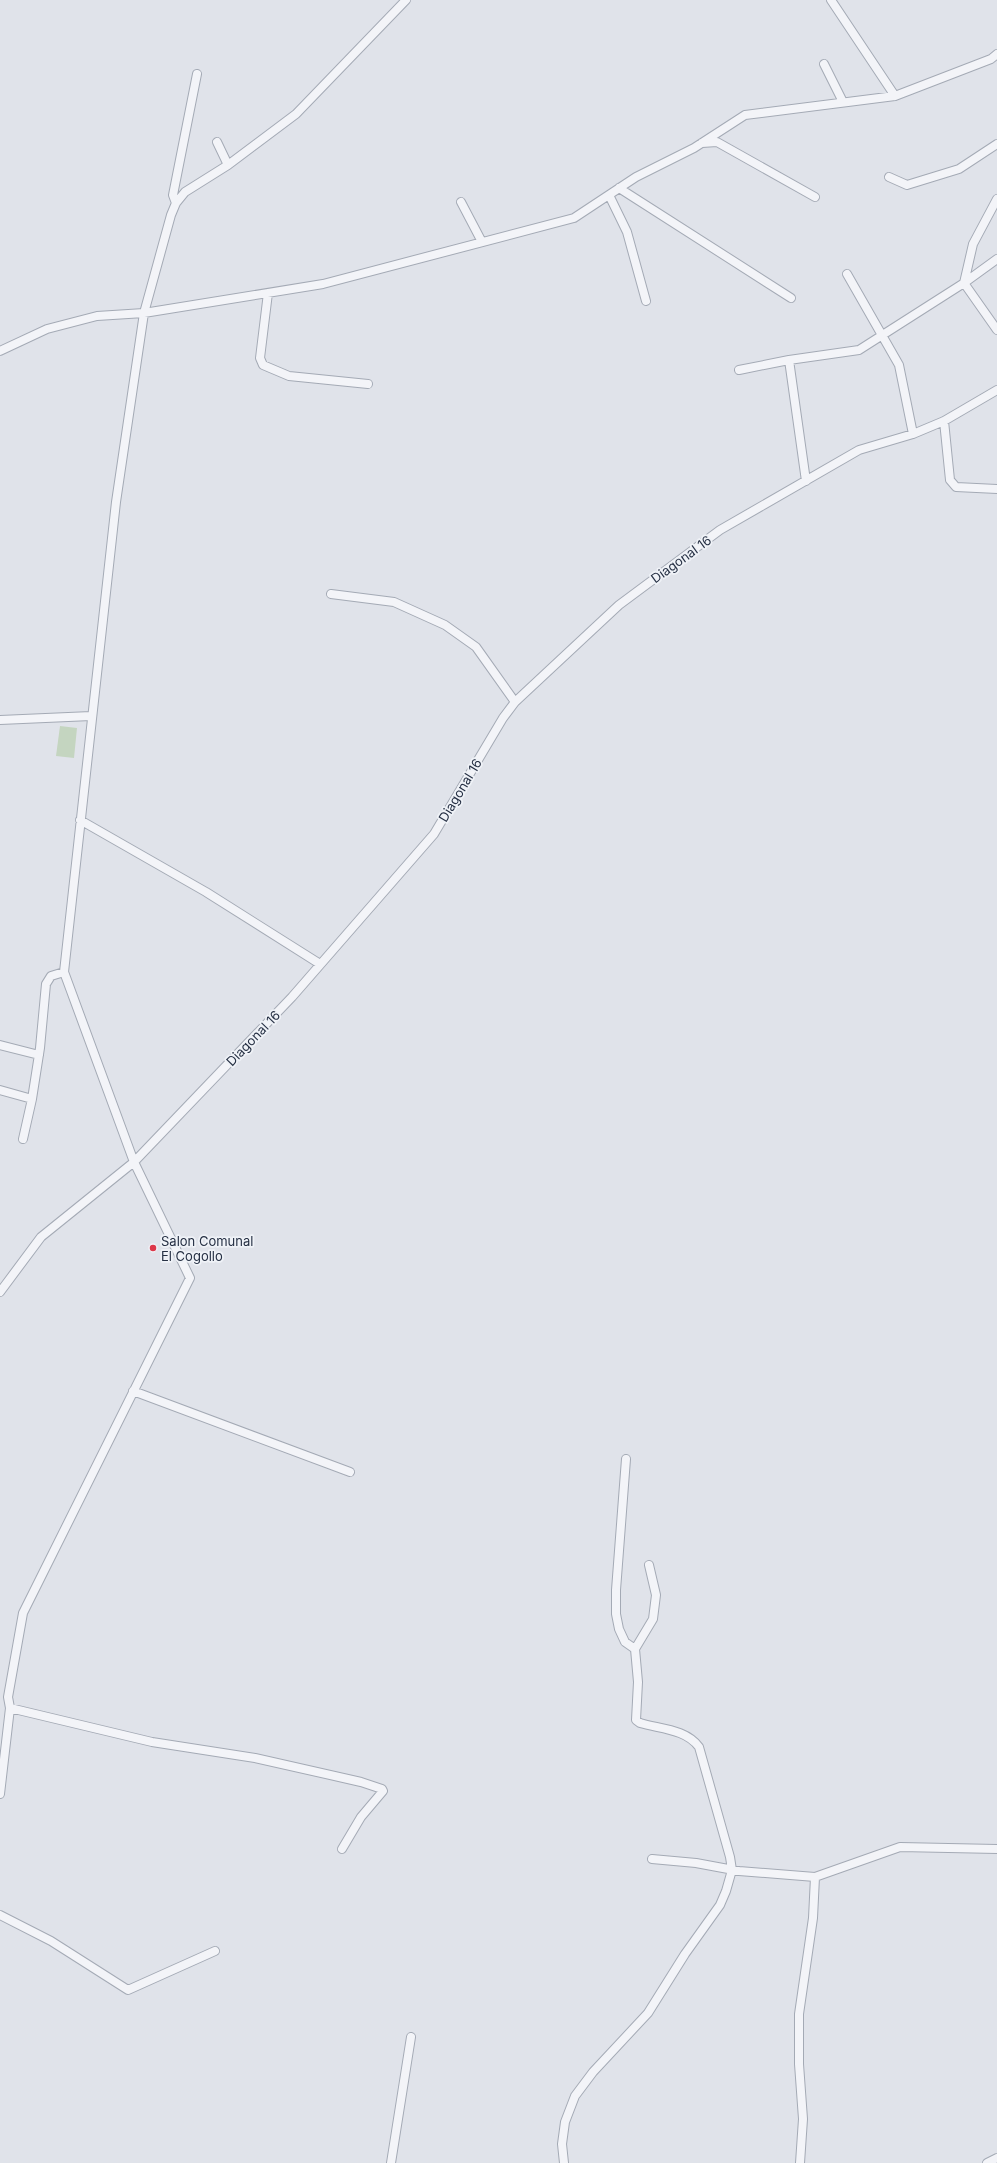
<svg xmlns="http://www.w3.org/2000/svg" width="997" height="2163" viewBox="0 0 997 2163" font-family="Inter,sans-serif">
	<rect width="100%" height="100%" fill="#e0e3ea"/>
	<path fill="#c4d5c0" d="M60,726L77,728L74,758L56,756Z"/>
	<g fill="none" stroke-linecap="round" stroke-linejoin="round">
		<g stroke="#a4aab5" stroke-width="10">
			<path id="street" d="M831,0L895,96
				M824,64L843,102
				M217,142L228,165
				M702,143L717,142L815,197
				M889,177L907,185L959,169L997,144
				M619,188L791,298
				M609,195L627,232L646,301
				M997,199L973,244L964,283L997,330
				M461,202L482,242
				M176,203L173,195L197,74
				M847,274L899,365L913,434
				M268,293L260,358L263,365L289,376L368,384
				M0,351L47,329L97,316L144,313L323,284L574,218L636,177L694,148L745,115L895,96L991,59L997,54
				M789,360L806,481
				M739,370L789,360L859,350L964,283L997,259
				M944,421L950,480L956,487L997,489
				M331,594L394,602L445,625L476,647L515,702
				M0,720L91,716
				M80,820L206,892L320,964
				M0,1045L39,1055
				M0,1090L32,1099
				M23,1139L32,1099L40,1048L46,984L51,976L64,972
				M0,1292L41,1237L134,1162L292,997L434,834L503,718L515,702L619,605L720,530L859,450L913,434L944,421L997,390
				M133,1391L350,1472
				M626,1459L616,1590V1614L619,1629L625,1642L635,1649
				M10,1708L152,1742L255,1758L361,1782L382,1789L383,1791L361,1817L342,1849
				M0,1794L10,1708L8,1697L23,1613L190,1278L134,1162L64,972L116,502L144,313L171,215L176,203L185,192L228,165L296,114L406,0
				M652,1859L696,1863L739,1871L815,1877L900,1847L997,1849
				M0,1915L51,1941L128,1990L215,1951
				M391,2163L411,2037
				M564,2163L562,2144L565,2122L575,2096L593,2072L648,2013L685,1954L720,1905L726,1891L732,1870L730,1857L699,1747C686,1729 660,1729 640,1723L636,1720L638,1682L635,1649L653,1619L656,1595L649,1565
				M800,2163L803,2119L799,2064V2014L813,1918L815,1877
				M987,2163L997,2158"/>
		</g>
		<use href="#street" stroke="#f3f4f8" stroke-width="8"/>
	</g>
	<circle fill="#dd3749" stroke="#eff2f7" stroke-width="1.5" cx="153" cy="1248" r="4"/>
	<g text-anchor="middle" stroke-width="3.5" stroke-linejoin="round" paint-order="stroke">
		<g font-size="13" fill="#263044" stroke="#eff2f7">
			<text transform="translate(681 559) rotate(-36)" y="5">Diagonal 16</text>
			<text transform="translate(460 790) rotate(-59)" y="5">Diagonal 16</text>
			<text transform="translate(253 1038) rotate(-46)" y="5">Diagonal 16</text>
		</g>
		<g font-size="13" fill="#263044" stroke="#eff2f7" text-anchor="start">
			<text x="161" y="1246">Salon Comunal<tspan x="161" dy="15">El Cogollo</tspan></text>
		</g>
	</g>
</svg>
